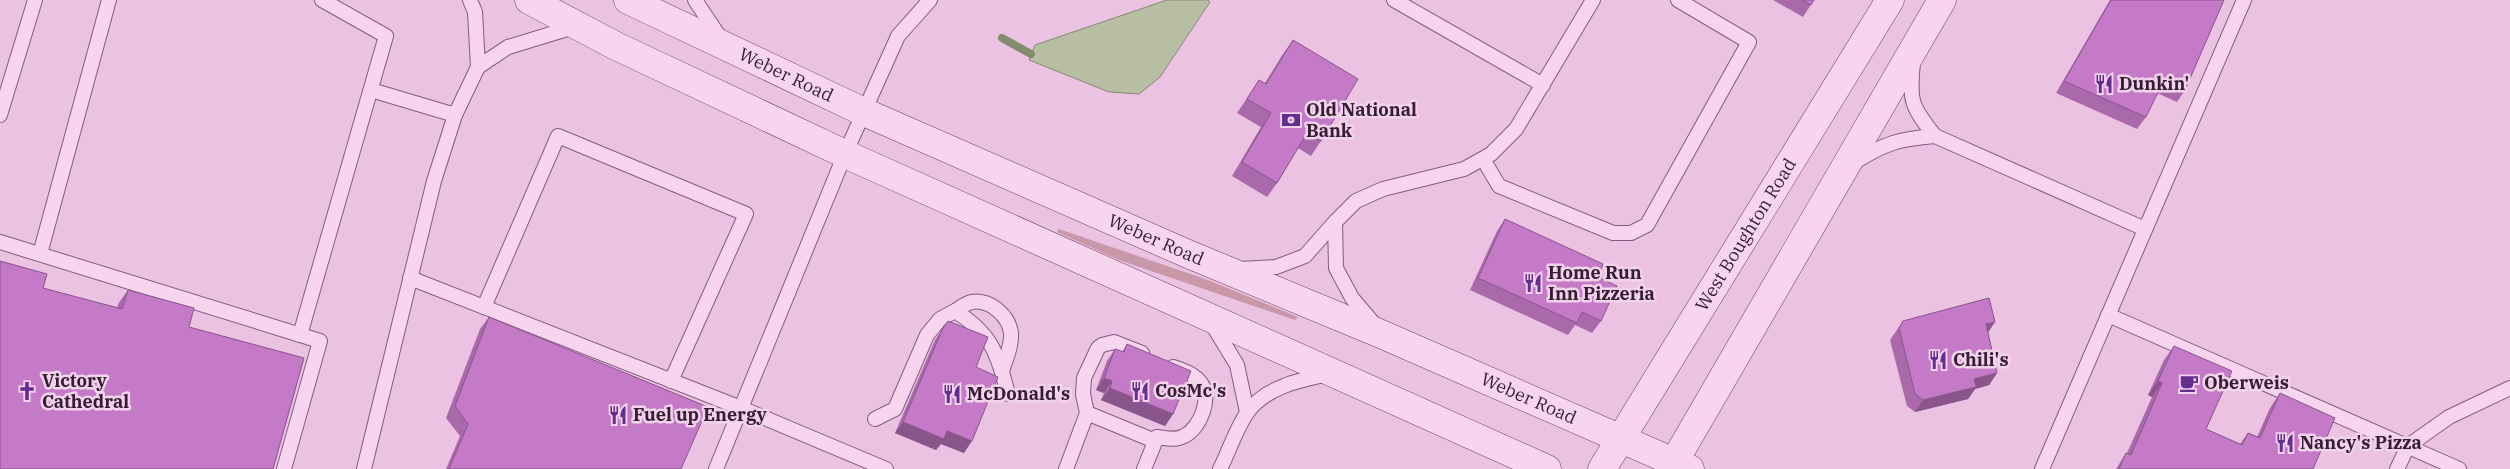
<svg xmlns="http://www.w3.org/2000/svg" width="2510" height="469" font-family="'IBM Plex Serif',serif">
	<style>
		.green { fill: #c897a8 }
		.water { fill: #b8bea4; stroke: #828b6c }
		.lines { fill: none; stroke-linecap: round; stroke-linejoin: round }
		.stream { stroke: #828b6c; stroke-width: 8 }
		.service-casing { stroke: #845b81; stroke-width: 16 }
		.secondary-casing { stroke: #663e64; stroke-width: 29 }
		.service { stroke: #f7d5ee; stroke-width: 14 }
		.secondary { stroke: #f7d5ee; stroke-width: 28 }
		.wall { fill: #a969ab }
		.shaded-wall { fill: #89558b }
		.building { fill: #c47ac7; stroke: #89558b }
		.labels { text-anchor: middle; stroke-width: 5; stroke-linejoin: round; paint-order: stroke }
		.street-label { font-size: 18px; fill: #351e34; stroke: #f3d2eb }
		.poi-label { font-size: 18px; font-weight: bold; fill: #351e34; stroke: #f3d2eb; text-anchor: start }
	</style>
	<rect width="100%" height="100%" fill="#ebc2e1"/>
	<polygon class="green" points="1059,229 1208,280 1298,317 1295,320 1119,260 1057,232"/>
	<polygon class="water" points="1167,0 1208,0 1210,2 1160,77 1139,94 1109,92 1029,60 1035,45"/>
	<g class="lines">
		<polyline class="stream" points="1002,38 1031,54"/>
		<g class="service-casing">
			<g id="service">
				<polyline points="470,0 475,12 478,67 508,47 577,26"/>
				<polyline points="695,0 721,39"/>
				<polyline points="1394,0 1543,85"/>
				<polyline points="371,90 455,115"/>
				<polyline points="0,115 35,0"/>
				<polyline points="1935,136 2145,229"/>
				<polyline points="1483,159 1499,186 1613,233 1631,233 1647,225 1749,42 1678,0"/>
				<path d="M1855,162C1885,143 1899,139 1935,136C1911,106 1909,101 1913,63"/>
				<polyline points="1335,222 1356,201 1383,189 1464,169 1491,154 1516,129 1593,0"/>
				<polyline points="0,242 320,341 284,469"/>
				<polyline points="40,254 109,0"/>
				<polyline points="1240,269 1276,267 1305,256 1335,222 1336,268 1352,298 1375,325"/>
				<polyline points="410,278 741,408 886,469"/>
				<polyline points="484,307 558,136 746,214 671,381"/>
				<path d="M955,311C960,308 966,303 972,302C990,299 1009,316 1011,333C1012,345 1006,359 1002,371"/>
				<polyline points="2108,315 2459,469"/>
				<polyline points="1212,324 1237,365 1247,412"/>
				<polyline points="300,335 386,36 322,0"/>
				<polyline points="1087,413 1155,441"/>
				<path d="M875,419L895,409L927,335L940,319L955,311C991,333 998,354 1008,394"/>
				<polyline points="364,469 434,181 455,115 478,67"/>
				<polyline points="716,469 845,154 898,36 930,0"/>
				<polyline points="1066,469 1087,413 1083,394 1084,378 1098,348 1102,345 1114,342 1142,353"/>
				<path d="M1144,469L1157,437C1166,438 1175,441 1184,436C1200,429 1213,397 1200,382C1194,374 1183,370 1173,367"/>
				<path d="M1220,469C1229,451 1236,429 1247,413C1265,387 1300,380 1329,374"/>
				<polyline points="2042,469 2244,0"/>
				<polyline points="2397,469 2408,446 2449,417 2510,388"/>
			</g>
		</g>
		<g class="secondary-casing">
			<g id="secondary">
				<polyline points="529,0 616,46 845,154 1547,469"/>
				<path id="s1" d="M628,0L864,112L1188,254L1381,334L1690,469"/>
				<path id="s2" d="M1602,469L1890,0"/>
				<polyline points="1670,469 1942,0"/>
			</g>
		</g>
		<use href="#service" class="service"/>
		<use href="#secondary" class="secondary"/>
	</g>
	<g class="wall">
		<polygon points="1773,0 1814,0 1803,17"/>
		<polygon points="2110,0 2224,0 2185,90 2177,102 2157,93 2146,117 2137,129 2056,93"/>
		<polygon points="1293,40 1321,141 1311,156 1298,148 1277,183 1267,197 1232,176 1261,127 1237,113 1259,80 1265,83 1283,54"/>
		<polygon points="1505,219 1598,277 1601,321 1592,333 1575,325 1568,335 1470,290 1497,231"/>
		<polygon points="0,261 47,274 43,288 117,308 118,304 128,290 194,308 189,327 304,358 273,469 0,469"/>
		<polygon points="489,317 681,469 446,469 460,436 446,418 480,329"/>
		<polygon points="1903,321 1988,333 1997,373 1989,385 1975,389 1968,399 1915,412 1907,406 1890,340"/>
		<polygon points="943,328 976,367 964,453 941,444 936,450 895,433 935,340"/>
		<polygon points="1127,344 1173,414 1165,426 1101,400 1104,393 1096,390 1107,361 1115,349 1122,352"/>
		<polygon points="2174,346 2206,429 2240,444 2248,433 2257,437 2270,408 2280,393 2313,469 2116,469 2126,453 2127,453 2152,397 2148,395 2164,360"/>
	</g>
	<g class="shaded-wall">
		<polygon points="1995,322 1987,334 1986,324"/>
		<polygon points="1997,373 1989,385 1975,389 1968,399 1915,412 1923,400 1974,379"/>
		<polygon points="1104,378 1112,381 1104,393 1096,390"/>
		<polygon points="2158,381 2162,383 2152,397 2148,395"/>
		<polygon points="1110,388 1173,414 1165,426 1101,400"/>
		<polygon points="903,422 947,431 972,441 964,453 941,444 936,450 895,433"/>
	</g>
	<g class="building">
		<polygon points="1802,0 1814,0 1811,5"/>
		<polygon points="2111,0 2224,0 2185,90 2164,80 2146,117 2064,81"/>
		<polygon points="1293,40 1358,79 1321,141 1307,133 1277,183 1242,162 1271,113 1247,99 1259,80 1266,84"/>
		<polygon points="1505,219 1603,264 1598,277 1617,286 1601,321 1582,312 1577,323 1478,278"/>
		<polygon points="0,261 47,274 43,288 122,309 128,290 194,308 189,327 304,358 273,469 0,469"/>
		<polygon points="1989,298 1995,322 1986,324 1997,373 1974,379 1976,387 1923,400 1915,394 1899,328 1903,321"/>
		<polygon points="489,317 708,407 681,469 449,469 468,424 455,406"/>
		<polygon points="948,321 988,337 976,367 998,377 972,441 947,431 944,439 903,422 943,328"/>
		<polygon points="1127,344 1191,371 1173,414 1110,388 1112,381 1104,378 1115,349 1124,352"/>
		<polygon points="2174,346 2232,371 2206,429 2242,445 2248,433 2260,438 2280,393 2335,418 2313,469 2119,469 2126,453 2131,455 2162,383 2158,381"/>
	</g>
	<defs>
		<g id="restaurant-bare" transform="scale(1.5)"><path d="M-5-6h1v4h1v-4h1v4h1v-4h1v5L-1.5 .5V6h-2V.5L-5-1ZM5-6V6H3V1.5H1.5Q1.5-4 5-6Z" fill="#622e90" stroke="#f3d2eb" stroke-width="2.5" paint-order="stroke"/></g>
		<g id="bank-bare" transform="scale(1.5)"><path d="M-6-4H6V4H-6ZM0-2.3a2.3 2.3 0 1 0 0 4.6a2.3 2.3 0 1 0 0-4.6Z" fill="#622e90" stroke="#f3d2eb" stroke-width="2.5" paint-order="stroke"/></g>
		<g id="cafe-bare" transform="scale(1.5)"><path d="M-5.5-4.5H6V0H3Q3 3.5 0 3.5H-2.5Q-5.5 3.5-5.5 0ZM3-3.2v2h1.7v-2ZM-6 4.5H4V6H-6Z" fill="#622e90" stroke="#f3d2eb" stroke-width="2.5" paint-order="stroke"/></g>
		<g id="church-bare" transform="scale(1.5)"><path d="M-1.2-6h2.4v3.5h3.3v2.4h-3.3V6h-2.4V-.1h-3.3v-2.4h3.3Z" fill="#622e90" stroke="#f3d2eb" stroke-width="2.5" paint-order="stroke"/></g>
	</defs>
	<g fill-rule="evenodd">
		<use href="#restaurant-bare" x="2104" y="84"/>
		<use href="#bank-bare" x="1291" y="120"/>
		<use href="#restaurant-bare" x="1533" y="283"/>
		<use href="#restaurant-bare" x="1938" y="360"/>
		<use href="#cafe-bare" x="2189" y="383"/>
		<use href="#church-bare" x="27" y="391"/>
		<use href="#restaurant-bare" x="1140" y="391"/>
		<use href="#restaurant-bare" x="952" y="394"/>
		<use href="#restaurant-bare" x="618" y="415"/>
		<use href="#restaurant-bare" x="2285" y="443"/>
	</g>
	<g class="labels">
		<g class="street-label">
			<text dy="6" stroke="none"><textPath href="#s1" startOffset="175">Weber Road</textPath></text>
			<text dy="6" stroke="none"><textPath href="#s2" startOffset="275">West Boughton Road</textPath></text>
			<text dy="6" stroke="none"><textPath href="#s1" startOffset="580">Weber Road</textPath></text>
			<text dy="6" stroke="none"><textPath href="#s1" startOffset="985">Weber Road</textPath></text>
		</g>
		<g class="poi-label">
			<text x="2119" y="90">Dunkin'</text>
			<text x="1306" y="116">Old National<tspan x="1306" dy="21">Bank</tspan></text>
			<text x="1548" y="279">Home Run<tspan x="1548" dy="21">Inn Pizzeria</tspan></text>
			<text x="1953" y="366">Chili's</text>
			<text x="42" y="387">Victory<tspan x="42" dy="21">Cathedral</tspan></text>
			<text x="2204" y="389">Oberweis</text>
			<text x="1155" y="397">CosMc's</text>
			<text x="967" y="400">McDonald's</text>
			<text x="633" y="421">Fuel up Energy</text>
			<text x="2300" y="449">Nancy's Pizza</text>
		</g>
	</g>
</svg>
